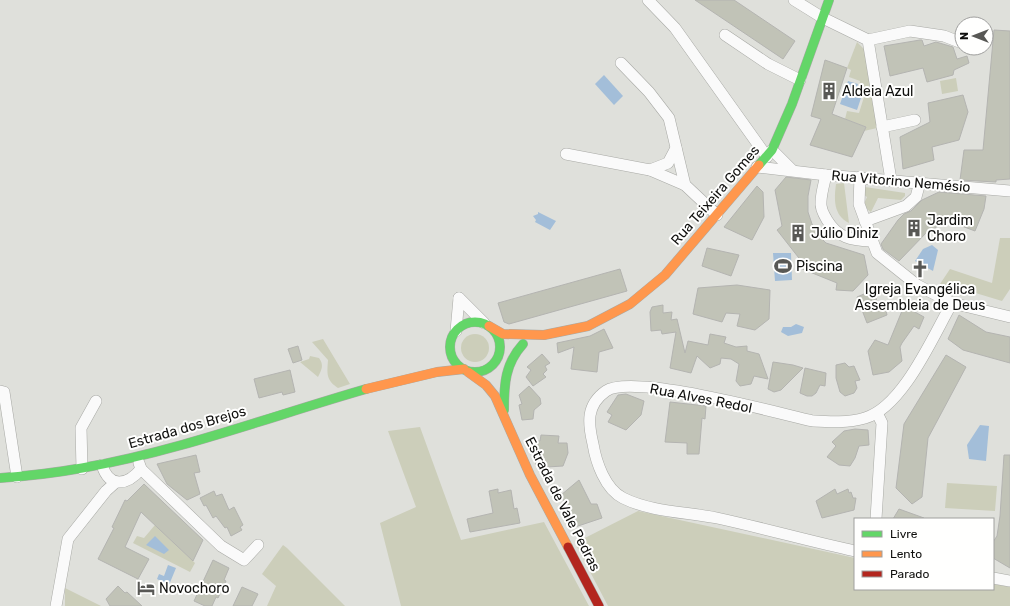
<svg xmlns="http://www.w3.org/2000/svg" width="1010" height="606" font-family="Rubik,sans-serif">
	<style>
		.green { fill: #ccceba }
		.water { fill: #a3bed9 }
		.building { fill: #c1c3b7; stroke: #b4b4b1 }
		.lines { fill: none; stroke-linecap: round; stroke-linejoin: round }
		.street-casing { stroke: #a8a9a5; stroke-width: 12 }
		.fast-casing { stroke: #a8a9a5; stroke-width: 10 }
		.slow-casing { stroke: #a8a9a5; stroke-width: 10 }
		.jam-casing { stroke: #a8a9a5; stroke-width: 10 }
		.street { stroke: #fafafa; stroke-width: 11 }
		.fast { stroke: #63d668; stroke-width: 9 }
		.slow { stroke: #ff974d; stroke-width: 9 }
		.jam { stroke: #b3261e; stroke-width: 9 }
		.labels { text-anchor: middle; stroke-width: 4; stroke-linejoin: round; paint-order: stroke }
		.poi-label { font-size: 14px; fill: #0f0f0d; stroke: #fffffe; text-anchor: start }
		.street-label { font-size: 14px; fill: #0f0f0d; stroke: #fffffe }
	</style>
	<rect width="100%" height="100%" fill="#dfe0db"/>
	<g class="green">
		<polygon points="857,42 864,49 877,128 864,131 866,127 845,119 847,111 859,113 864,97 858,94 860,81 849,77 851,70 847,68"/>
		<polygon points="956,78 958,91 942,94 940,81"/>
		<path d="M844,183L849,223C833,215 834,199 836,184Z"/>
		<polygon points="865,187 905,193 905,196 901,200 878,198 871,212 863,206 867,197 861,193"/>
		<polygon points="1000,238 1010,238 1010,289 1002,301 969,291 962,296 938,287 950,269 992,283"/>
		<circle cx="475" cy="348" r="14"/>
		<path d="M323,339L350,384L338,388C326,380 327,374 328,360L312,342Z"/>
		<path d="M310,356L319,358C324,365 322,369 318,377L300,362L309,359Z"/>
		<polygon points="420,427 461,540 544,522 589,606 401,606 380,523 416,507 388,431"/>
		<polygon points="947,483 997,486 995,511 945,508"/>
		<polygon points="638,511 855,558 855,589 993,589 993,584 1010,587 1010,606 608,606 575,543"/>
		<polygon points="155,525 195,563 190,572 133,543 137,536 144,538"/>
		<polygon points="283,545 287,548 345,606 267,606 276,586 262,574"/>
		<polygon points="65,588 101,606 65,606"/>
	</g>
	<g class="water">
		<polygon points="604,75 623,96 614,105 595,84"/>
		<polygon points="848,81 858,84 854,95 861,98 857,110 840,104"/>
		<polygon points="538,212 556,221 550,230 535,222 536,220 533,216 538,214"/>
		<polygon points="932,245 938,250 933,271 915,261 923,249"/>
		<polygon points="773,253 791,253 792,280 775,281"/>
		<polygon points="796,324 804,327 802,333 788,336 781,332 783,327 791,327"/>
		<polygon points="980,425 989,426 986,461 969,459 967,445"/>
		<polygon points="155,536 169,550 164,554 146,545"/>
		<polygon points="168,565 176,568 169,585 157,579 159,574 164,576"/>
	</g>
	<g class="building">
		<polygon points="695,0 734,0 795,41 783,59"/>
		<polygon points="994,30 1010,31 1010,179 996,180 996,182 960,180 964,150 983,150"/>
		<polygon points="920,40 922,40 924,46 936,42 953,47 957,59 967,56 969,63 954,70 953,75 927,82 923,68 890,76 884,46"/>
		<polygon points="825,60 847,68 832,114 866,127 852,157 810,145 821,119 811,116"/>
		<polygon points="963,95 968,112 959,140 932,147 934,160 903,169 900,137 930,122 928,103"/>
		<polygon points="786,177 811,180 808,196 808,212 812,224 819,236 826,243 864,255 868,275 853,291 836,290 837,283 800,268 802,262 777,230 782,226 775,190"/>
		<polygon points="757,186 763,192 764,217 752,240 724,227"/>
		<polygon points="939,192 986,196 984,209 975,231 951,222 942,224 927,232 899,261 883,249 881,244 898,220 904,214 911,211 922,200"/>
		<polygon points="707,248 739,255 731,276 702,266"/>
		<polygon points="620,269 627,291 509,324 504,322 498,303"/>
		<polygon points="737,285 770,290 769,319 755,330 737,326 740,314 726,313 722,322 693,314 698,288"/>
		<polygon points="873,290 878,304 884,302 887,315 867,323 857,297"/>
		<polygon points="663,305 663,313 672,312 671,320 677,319 685,353 688,341 708,345 710,334 726,337 724,343 736,347 747,346 747,351 759,354 768,379 754,376 751,384 740,386 736,381 739,364 731,359 721,358 720,364 710,368 697,356 691,373 670,368 676,332 662,334 661,330 651,331 650,312 652,307"/>
		<polygon points="904,306 924,317 919,329 914,326 902,343 900,347 902,361 889,372 873,375 868,351 875,340 888,345"/>
		<polygon points="959,315 986,332 1010,337 1010,363 963,350 948,339"/>
		<polygon points="604,329 613,348 599,352 597,372 571,369 574,347 558,353 557,343 590,336"/>
		<polygon points="298,346 302,360 293,363 288,349"/>
		<polygon points="542,354 550,363 545,366 547,370 543,374 546,377 533,386 526,377 531,370 527,367"/>
		<polygon points="946,355 966,367 928,438 922,497 912,504 896,488 904,424"/>
		<polygon points="773,362 793,365 803,368 781,390 774,392 768,389"/>
		<polygon points="845,363 849,367 854,366 860,380 855,381 857,388 854,393 845,396 840,392 836,378 836,365"/>
		<polygon points="805,368 826,373 825,386 820,385 816,393 812,396 807,396 800,393"/>
		<polygon points="290,370 295,392 283,395 282,392 259,398 254,379"/>
		<polygon points="529,386 540,398 541,404 534,410 533,419 522,420 519,405 522,404 519,395"/>
		<polygon points="626,394 644,401 641,415 626,430 608,422 612,415 607,412 618,395"/>
		<polygon points="670,402 706,406 705,419 702,418 699,454 687,454 687,443 665,442"/>
		<polygon points="855,429 868,430 869,445 859,446 855,458 850,466 839,465 827,457 836,446 832,442 844,431"/>
		<polygon points="541,435 559,436 558,443 567,443 568,453 563,466 547,467 547,464 536,465 532,441 540,441"/>
		<polygon points="196,455 200,472 194,473 200,494 187,500 167,484 157,464"/>
		<polygon points="1004,455 1010,455 1010,568 993,558 993,542 997,536 1000,516"/>
		<polygon points="579,480 591,504 597,504 602,518 575,527 561,495"/>
		<polygon points="144,484 203,540 193,561 141,512 125,547 149,559 138,579 98,559 114,528 112,527 125,500 127,501"/>
		<polygon points="498,489 498,493 511,490 514,509 517,508 520,523 470,532 467,519 493,513 489,491"/>
		<polygon points="835,489 837,494 848,489 849,493 851,492 853,498 856,498 854,510 822,518 816,501"/>
		<polygon points="214,491 216,496 222,494 229,510 234,507 243,525 240,527 242,530 231,536 227,527 225,528 216,516 213,518 206,505 204,506 200,498"/>
		<polygon points="899,509 924,518 924,519 893,519"/>
		<polygon points="213,560 229,568 224,580 226,581 218,598 216,597 212,606 205,606 194,601"/>
		<polygon points="118,586 125,593 127,592 142,606 110,606 106,599"/>
		<polygon points="242,587 258,594 252,606 233,606"/>
	</g>
	<g class="lines">
		<g class="street-casing">
			<g id="street">
				<polyline points="648,0 675,28 767,157"/>
				<polyline points="794,0 823,18 868,40 891,180"/>
				<polyline points="725,35 768,64 800,80"/>
				<polyline points="868,40 910,31 944,36 962,43"/>
				<polyline points="621,63 649,92 669,118 685,185 717,215"/>
				<polyline points="882,127 915,120"/>
				<polyline points="772,150 792,170"/>
				<polyline points="566,154 650,170 685,185"/>
				<polyline points="757,167 826,175 1010,191"/>
				<polyline points="650,170 668,163 676,148"/>
				<path d="M826,175C824,184 821,194 821,202C820,208 824,215 827,220C838,238 851,240 871,241"/>
				<polyline points="860,177 859,204 877,253 917,285 952,303 1010,317"/>
				<polyline points="865,221 906,206 916,197 920,182"/>
				<polyline points="459,298 484,323"/>
				<polyline points="456,331 459,298"/>
				<polyline points="0,391 4,392 17,477"/>
				<path d="M102,465C109,488 127,486 141,469L139,463"/>
				<polyline points="82,469 81,428 96,401"/>
				<polyline points="141,469 221,546 244,560 258,545"/>
				<polyline points="876,519 882,423 877,413"/>
				<path d="M855,551C809,541 763,528 717,518C687,512 651,512 623,498C605,489 596,462 593,444C588,423 586,405 606,391C632,373 777,413 813,421C830,422 848,423 865,418C903,407 933,336 952,303"/>
				<polyline points="993,578 1010,581"/>
				<polyline points="56,606 68,539 106,491 116,482"/>
			</g>
		</g>
		<g class="fast-casing">
			<g id="fast">
				<polyline points="759,165 772,150 792,104 829,0"/>
				<circle cx="475" cy="347" r="25"/>
				<path d="M504,410C504,384 505,364 523,344"/>
				<path d="M0,478C27,476 55,473 82,468C179,451 272,416 366,389"/>
			</g>
		</g>
		<g class="slow-casing">
			<g id="slow">
				<polyline points="489,326 503,334 544,335 588,326 630,304 665,275 759,165"/>
				<polyline points="468,372 486,385 495,396 530,475 568,547"/>
				<polyline points="366,389 437,372 464,369"/>
			</g>
		</g>
		<g class="jam-casing">
			<polyline id="jam" points="568,547 599,606"/>
		</g>
		<use href="#street" class="street"/>
		<use href="#fast" class="fast"/>
		<use href="#slow" class="slow"/>
		<use href="#jam" class="jam"/>
	</g>
	<defs>
		<g id="building-bare" transform="scale(1.38)"><path d="M-4-6H4V6H1V3H-1V6H-4ZM-2.5-4.3h1.7v1.8h-1.7ZM.8-4.3h1.7v1.8H.8ZM-2.5-1h1.7V.8h-1.7ZM.8-1h1.7V.8H.8Z" fill="#585855" stroke="#fffffe" stroke-width="2.5" paint-order="stroke"/></g>
		<g id="stadium-bare" transform="scale(1.38)"><path d="M0-5a6.5 5 0 1 0 0 10a6.5 5 0 1 0 0-10ZM-3.5-1.8h7v3.6h-7Z" fill="#585855" stroke="#fffffe" stroke-width="2.5" paint-order="stroke"/></g>
		<g id="church-bare" transform="scale(1.38)"><path d="M-1.2-6h2.4v3.5h3.3v2.4h-3.3V6h-2.4V-.1h-3.3v-2.4h3.3Z" fill="#585855" stroke="#fffffe" stroke-width="2.5" paint-order="stroke"/></g>
		<g id="hotel-bare" transform="scale(1.38)"><path d="M-6-4.5h1.5V1H6V5H4.5V3h-9V5H-6ZM-4 0a1.8 1.8 0 1 1 3.6 0ZM.5 0V-2.5h3Q6-2.5 6 0Z" fill="#585855" stroke="#fffffe" stroke-width="2.5" paint-order="stroke"/></g>
	</defs>
	<g fill-rule="evenodd">
		<use href="#building-bare" x="829" y="91"/>
		<use href="#building-bare" x="914" y="228"/>
		<use href="#building-bare" x="798" y="233"/>
		<use href="#stadium-bare" x="783" y="266"/>
		<use href="#church-bare" x="920" y="269"/>
		<use href="#hotel-bare" x="146" y="588"/>
	</g>
	<g class="labels">
		<g class="poi-label">
			<text x="842" y="96">Aldeia Azul</text>
			<text x="927" y="225">Jardim<tspan x="927" dy="16">Choro</tspan></text>
			<text x="811" y="238">Júlio Diniz</text>
			<text x="796" y="271">Piscina</text>
			<text x="920" y="294" text-anchor="middle">Igreja Evangélica<tspan x="920" dy="16">Assembleia de Deus</tspan></text>
			<text x="159" y="593">Novochoro</text>
		</g>
		<g class="street-label">
			<text transform="translate(901 181) rotate(5)" y="5">Rua Vitorino Nemésio</text>
			<text transform="translate(715 195) rotate(-49)" y="5">Rua Teixeira Gomes</text>
			<text transform="translate(701 398) rotate(11)" y="5">Rua Alves Redol</text>
			<text transform="translate(187 427) rotate(-16)" y="5">Estrada dos Brejos</text>
			<text transform="translate(563 504) rotate(63)" y="5">Estrada de Vale Pedras</text>
		</g>
	</g>
	<rect x="854" y="518" width="140" height="72" fill="#fffffe" stroke="#9f9f9e"/>
	<rect x="862" y="531" width="20" height="6" fill="#63d668" stroke="#9f9f9e"/>
	<text x="890" y="538" font-size="12" fill="#0f0f0d">Livre</text>
	<rect x="862" y="551" width="20" height="6" fill="#ff974d" stroke="#9f9f9e"/>
	<text x="890" y="558" font-size="12" fill="#0f0f0d">Lento</text>
	<rect x="862" y="571" width="20" height="6" fill="#b3261e" stroke="#9f9f9e"/>
	<text x="890" y="578" font-size="12" fill="#0f0f0d">Parado</text>
	<g transform="translate(974 36) rotate(270)"><circle r="19" fill="#fffffe" stroke="#9f9f9e"/>
	<path d="M0-3L7 15L0 10L-7 15Z" fill="#585855"/>
	<text y="-6" font-size="11" font-weight="bold" text-anchor="middle" fill="#0f0f0d">N</text>
	</g>
</svg>
